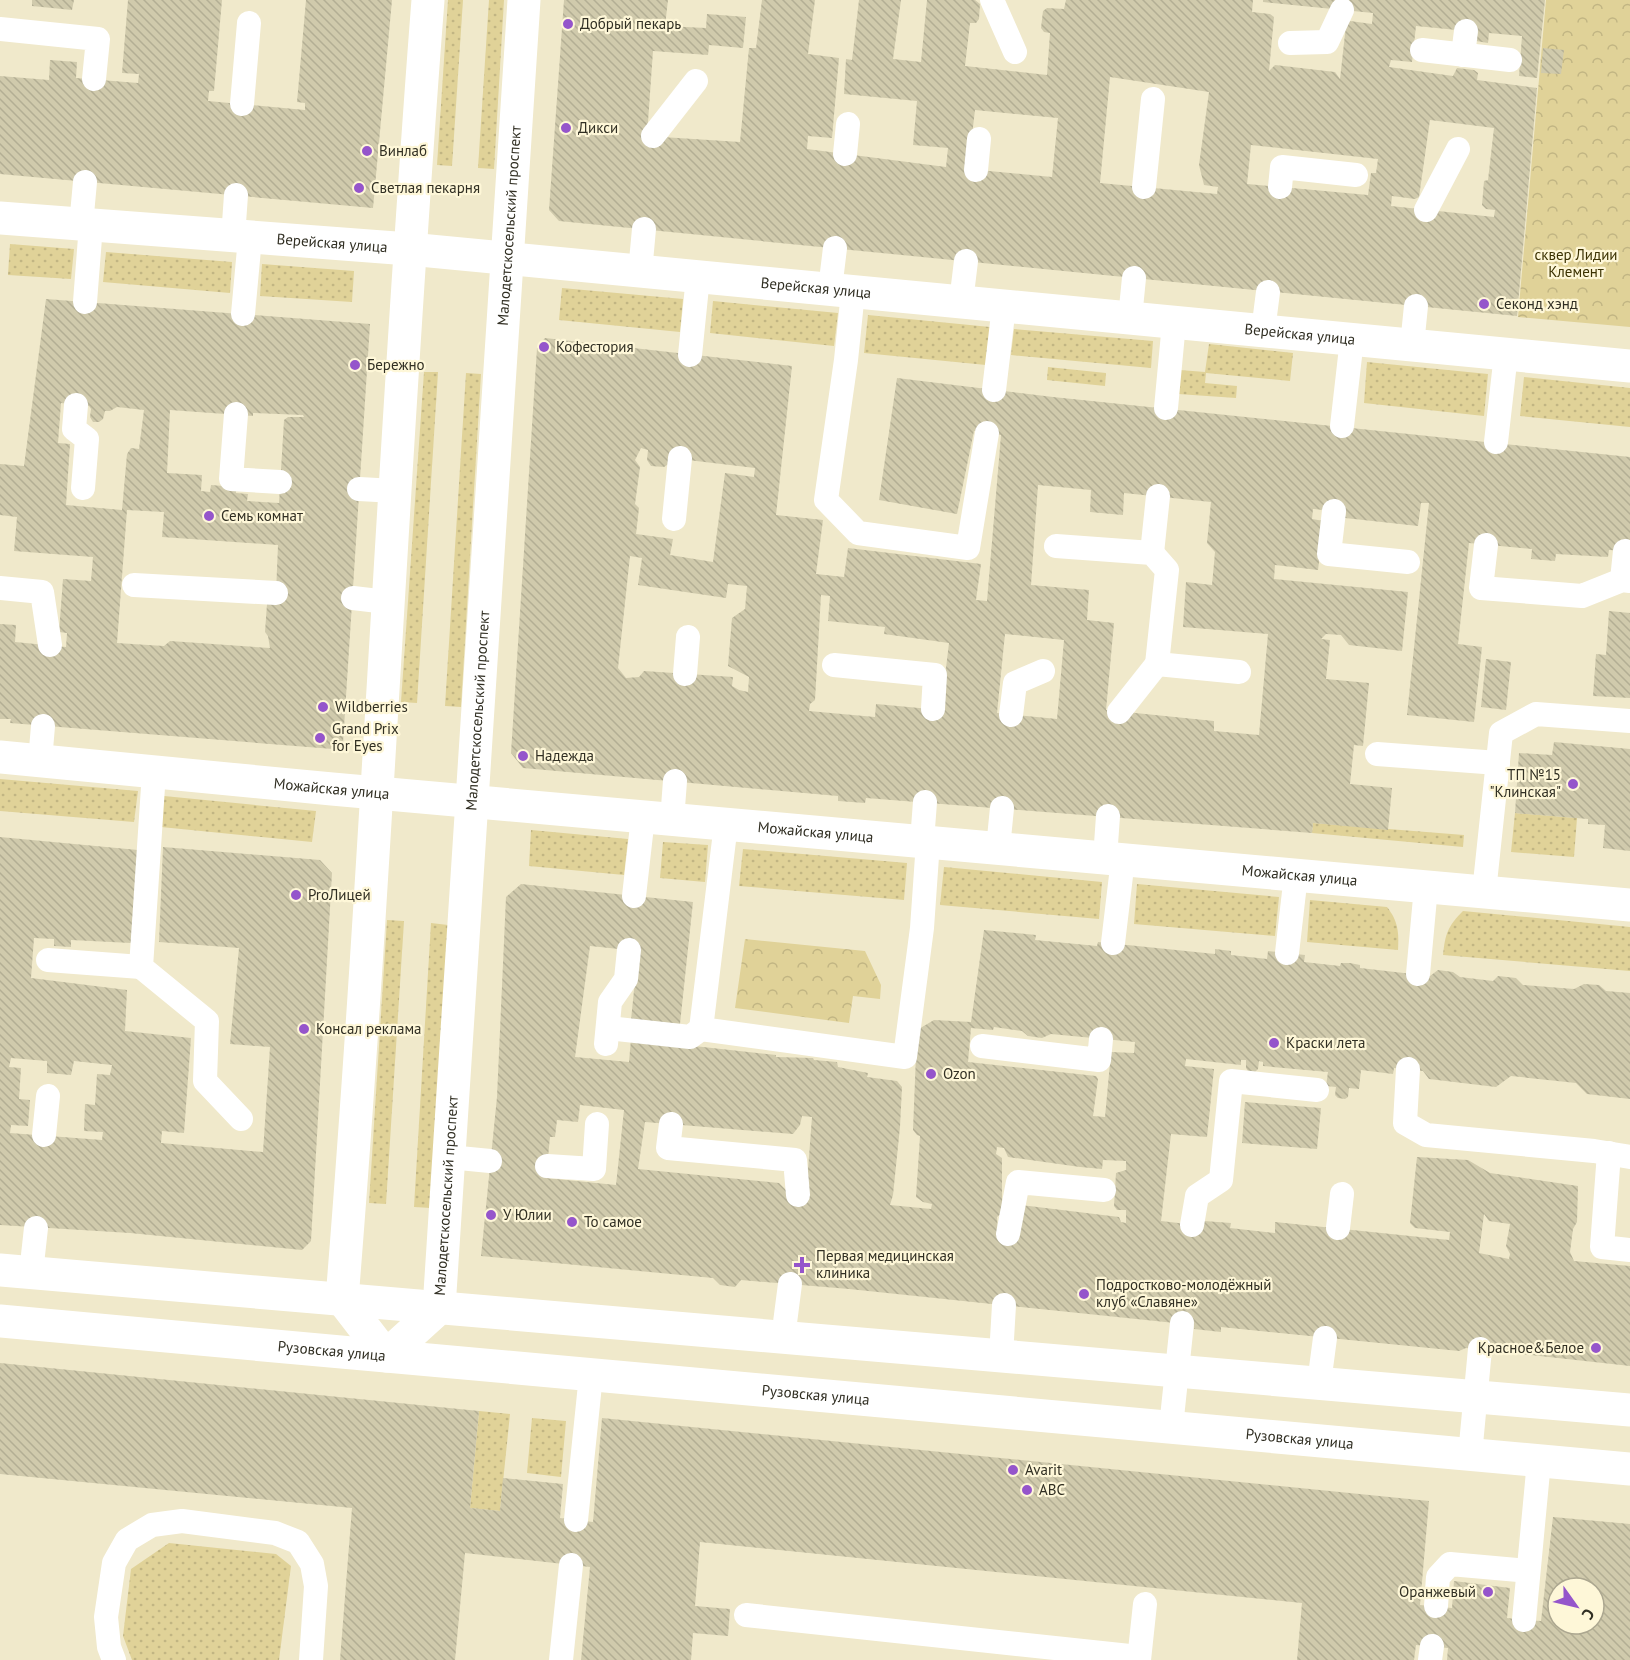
<svg xmlns="http://www.w3.org/2000/svg" width="1630" height="1660" font-family="'PT Sans',sans-serif">
	<style>
		.grass { fill: url(#grass-dots) }
		.park { fill: url(#park-crowns) }
		.building { fill: url(#building-back-hatch); fill-rule: evenodd }
		.lines { fill: none; stroke-linecap: round; stroke-linejoin: round }
		.service { stroke: #fff; stroke-width: 24 }
		.minor { stroke: #fff; stroke-width: 33 }
		.tertiary { stroke: #fff; stroke-width: 33 }
		.poi-dot { fill: #9555cb; stroke: #fef7d8; stroke-width: 2 }
		.labels { text-anchor: middle; stroke-width: 4.5; stroke-linejoin: round; paint-order: stroke }
		.poi-label { font-size: 15px; fill: #312f23; stroke: #fef7d8; text-anchor: start }
		.street-label { font-size: 15px; fill: #312f23; stroke: #fef7d8 }
		.park-label { font-size: 15px; fill: #3c3202; stroke: #fef7d8 }
	</style>
	<defs>
		<pattern id="grass-dots" width="8" height="8" patternUnits="userSpaceOnUse" patternTransform="scale(1.5)"><rect width="8" height="8" fill="#e0d298"/><path d="M2 2h.1M6 6h.1" fill="none" stroke="#c1b583" stroke-width="1.8" stroke-linecap="round"/></pattern>
		<pattern id="park-crowns" width="20" height="18" patternUnits="userSpaceOnUse" patternTransform="scale(1.5)"><rect width="20" height="18" fill="#e0d298"/><path d="M2 6a3 3 0 1 1 6 0M12 15a3 3 0 1 1 6 0" fill="none" stroke="#c1b583"/></pattern>
		<pattern id="building-back-hatch" width="6" height="6" patternUnits="userSpaceOnUse" patternTransform="scale(1.5)"><rect width="6" height="6" fill="#d0caac"/><path d="M-1 5l2 2M0 0l6 6M5-1l2 2" fill="none" stroke="#b3ae94"/></pattern>
	</defs>
	<rect width="100%" height="100%" fill="#f0e9cb"/>
	<g class="grass">
		<polygon points="448,0 463,0 452,166 437,165"/>
		<polygon points="489,0 504,0 494,169 478,168"/>
		<polygon points="10,244 74,249 71,279 8,275"/>
		<polygon points="106,252 232,262 230,293 103,282"/>
		<polygon points="262,264 354,271 352,302 260,296"/>
		<polygon points="562,288 683,299 680,332 559,320"/>
		<polygon points="713,301 838,313 834,346 710,333"/>
		<polygon points="868,315 990,327 986,365 864,353"/>
		<polygon points="1014,329 1153,341 1151,368 1011,355"/>
		<polygon points="1209,344 1293,353 1290,381 1206,373 1205,383 1237,386 1236,398 1178,394 1180,370 1205,372"/>
		<polygon points="1367,362 1488,374 1484,416 1364,403"/>
		<polygon points="1048,367 1106,373 1105,386 1047,380"/>
		<polygon points="424,372 438,372 417,703 401,702"/>
		<polygon points="466,373 481,374 461,707 445,706"/>
		<polygon points="1524,377 1630,388 1630,427 1520,416"/>
		<polygon points="0,779 138,791 134,822 0,811"/>
		<polygon points="164,796 316,811 312,842 161,827"/>
		<polygon points="1515,813 1577,818 1574,857 1511,852"/>
		<polygon points="1313,823 1464,835 1463,847 1312,833"/>
		<polygon points="531,830 628,839 624,875 529,866"/>
		<polygon points="663,842 708,845 705,882 660,878"/>
		<polygon points="743,849 907,863 904,900 739,886"/>
		<polygon points="944,867 1102,882 1099,919 940,905"/>
		<polygon points="1137,884 1279,897 1275,936 1134,924"/>
		<path d="M1310,900L1387,907C1398,921 1399,932 1398,950L1307,942Z"/>
		<path d="M1463,911L1630,927V971L1443,955C1445,934 1448,926 1463,911Z"/>
		<polygon points="387,920 404,921 386,1204 369,1203"/>
		<polygon points="431,923 448,925 431,1208 414,1207"/>
		<polygon points="479,1411 510,1414 500,1511 470,1508"/>
		<polygon points="532,1418 566,1421 561,1477 527,1473"/>
		<polygon points="169,1543 276,1554 291,1566 279,1660 132,1660 123,1636 131,1569"/>
	</g>
	<g class="park">
		<polygon points="1546,0 1630,0 1630,327 1518,317"/>
		<polygon points="745,939 865,951 881,985 880,999 853,996 849,1023 735,1008"/>
	</g>
	<g class="building">
		<polygon points="32,0 74,0 72,10 32,6"/>
		<polygon points="128,0 222,0 214,91 209,91 208,101 305,110 305,103 297,102 306,0 392,0 373,208 0,174 0,76 49,80 50,60 77,62 76,78 138,83 139,74 122,73"/>
		<path d="M564,0H668L665,26L706,28L707,14L746,17L743,48L709,45L708,55L653,51L647,136L740,142L749,48H756L762,0H815L808,54L839,58L832,138L808,136L807,149L946,167L948,148L913,145L917,101L844,94L846,59L852,60L859,0H901L893,59L921,62L927,0H975L980,4L979,19L976,23H970L965,66L1047,75L1050,33L1044,32L1041,28L1043,11L1047,8L1064,9L1066,0H1253L1252,12L1270,14L1274,17L1269,71L1275,65L1335,72L1340,79L1346,25L1350,21L1372,24L1373,13L1263,2V0H1545L1537,78L1519,76L1522,36L1489,33L1488,43L1476,41L1477,32L1416,26L1412,62L1391,60L1389,67L1453,76L1457,68L1474,70L1478,73L1477,80L1537,88L1517,316L559,221L549,210ZM1110,77L1209,92L1199,165L1204,185L1218,187L1217,194L1100,183ZM975,110L1058,118L1052,177L968,169ZM1430,120L1494,128L1488,180L1484,181L1482,205L1486,209L1495,210L1494,217L1391,206L1392,196L1415,199L1419,197ZM1251,145L1378,159L1376,173H1371L1368,195L1247,184Z"/>
		<polygon points="1543,48 1564,50 1561,74 1541,73"/>
		<path d="M46,299L370,324L343,743L333,749L10,723L11,719H0V624L16,625L15,642L66,647L67,633L59,632L63,579L91,581L93,557L14,551L17,517L0,515V464L24,466ZM61,403L89,406L91,409L90,417L93,422H99L103,419L105,411H110L117,407L144,410L139,449L131,448L127,454L122,510L66,505L70,444L58,443ZM170,410L253,416V413L303,415L304,417H288L284,420L279,503L247,501L248,494L236,493V487L211,485L210,492L201,491L202,475L167,473ZM127,510L164,512L162,537L278,545L276,593L267,604L265,632L268,636L270,648L170,641L164,646L117,643Z"/>
		<path d="M545,338L792,366L776,515L823,520L816,574L844,577L848,548L981,564L976,600L987,601L1001,435L974,431L957,514L879,500L897,378L1053,397L1630,457V551L1609,550L1608,557L1556,554L1555,561L1531,559L1532,549L1469,543L1458,644L1482,647L1474,722L1407,715L1429,503H1421L1418,526L1345,518L1346,512L1313,509L1312,519L1324,521L1318,570L1275,565L1274,579L1408,592L1402,651L1349,645L1341,635L1326,634L1321,639L1330,640L1326,679L1369,683L1363,746L1354,745L1350,784L1392,788L1388,830L1313,823L1312,833L866,798L865,803L838,801V796L523,768L511,753L537,348ZM641,448L648,450L647,460L651,466L664,467L670,463L671,458L755,468L754,477L725,473L713,562L670,555L673,539L636,534L639,508L635,504L640,467L635,460ZM1038,485L1091,490L1090,512L1123,515L1124,493L1211,502L1207,543L1215,552L1212,585L1186,582L1183,627L1268,634L1259,735L1214,731V721L1106,710L1114,623L1087,620L1089,590L1031,585ZM630,556L642,558L638,585L726,598L728,584L747,586L745,609L732,618L728,666L749,677L748,692L739,690L732,686L733,677L644,671L639,677L626,678L618,668ZM821,595L830,596L828,621L885,627L884,634L949,643L941,710L876,704L875,717L809,711L810,704L815,700ZM1005,634L1064,640L1057,719L997,713Z"/>
		<polygon points="1609,611 1630,613 1630,698 1593,696 1596,654 1606,655"/>
		<polygon points="1486,659 1511,662 1506,710 1481,707"/>
		<polygon points="1554,742 1630,749 1630,851 1603,848 1605,825 1588,824 1588,819 1515,813 1519,753 1552,755"/>
		<path d="M0,837L138,850L131,943L71,940V947L54,946V939L34,938L31,978L127,990L125,1031L191,1038L184,1133L162,1131L161,1143L263,1152L270,1047L230,1044L239,948L159,942L163,847L320,860L332,873L311,1241L302,1250L130,1233L0,1225ZM11,1058L47,1061V1073L71,1075L74,1061L112,1065L110,1075L97,1074L95,1105L85,1104L84,1131L103,1132L102,1140L10,1133L11,1125L28,1126L30,1100L19,1099L21,1068L9,1067Z"/>
		<path d="M521,884L693,902L680,1024L631,1020L638,951L590,946L575,1057L629,1062L631,1039L776,1055V1057L813,1058L814,1060L837,1062L838,1067L868,1073L867,1077L897,1081L902,1087L900,1127L893,1195L890,1205L931,1209L932,1204L923,1202L916,1197L920,1136L917,1135L913,1130L917,1030L934,1020L971,1022L984,930L1036,935L1035,940L1097,946L1098,942L1215,954V949L1231,951V955L1267,959L1268,951L1305,955L1304,962L1340,966L1341,963H1350L1360,965V968L1430,976L1438,970L1453,972L1460,977L1493,981L1498,976L1516,978L1523,985L1574,989L1584,984L1599,985L1606,991L1630,993V1099L1587,1094L1576,1083L1511,1076L1496,1087L1429,1079L1423,1071L1394,1068L1393,1074L1361,1070L1359,1089L1349,1088L1348,1097L1345,1099L1338,1098L1335,1095L1336,1087L1326,1086L1328,1072L1263,1066V1062L1259,1061L1258,1069L1255,1072L1248,1071L1246,1068V1060H1241V1065L1186,1059L1185,1066L1214,1069L1207,1137L1171,1134L1161,1221L1204,1226V1221L1231,1223L1230,1228L1275,1233V1222L1449,1240L1450,1232L1415,1228L1410,1223L1417,1157L1468,1160L1490,1173L1578,1186L1577,1222L1573,1229L1570,1252L1574,1261L1630,1266V1366L1466,1348L1459,1351L1221,1327V1332L1194,1329V1325L849,1289L741,1280L735,1287L720,1285L713,1278L481,1256L497,1097L506,897ZM994,1027L1022,1031L1028,1036L1042,1038L1051,1034L1135,1042L1134,1053L1111,1052L1105,1117L1093,1116L1098,1079L1096,1076L968,1062L971,1028L993,1030ZM580,1105L624,1110L616,1185L546,1178L550,1137H555L557,1120L578,1122ZM802,1116L812,1117L806,1196L790,1194L779,1183L638,1169L645,1122L793,1134L800,1125ZM997,1147L1004,1148L1008,1157L1080,1167L1102,1169L1103,1160L1126,1161V1170L1116,1173L1114,1206L1117,1210H1126V1223L1121,1222L1119,1217L1021,1205L998,1235L997,1217L1002,1213V1158L996,1154ZM1484,1214L1489,1221L1510,1224L1506,1246L1510,1254L1509,1259L1479,1253Z"/>
		<polygon points="1245,1102 1321,1108 1317,1149 1242,1143"/>
		<path d="M0,1363L479,1411L470,1508L500,1511L503,1478L563,1484L560,1518L576,1520L593,1522L602,1418L1429,1501L1420,1605L1452,1608L1454,1581L1510,1588L1507,1618L1524,1620L1541,1621L1553,1517L1630,1524V1660H1447L1448,1648L1416,1645L1414,1660H1297L1302,1603L700,1542L695,1606L730,1609L728,1636L693,1633L691,1660H581L590,1567L465,1553L455,1660H340L352,1508L0,1474ZM1558,1588H1594V1624H1558Z"/>
	</g>
	<g class="lines">
		<g class="service">
			<polyline points="992,0 1015,52"/>
			<polyline points="0,29 98,39 94,79"/>
			<polyline points="1290,43 1327,42 1342,10"/>
			<polyline points="1422,50 1510,60"/>
			<polyline points="1463,55 1466,31"/>
			<polyline points="242,104 249,23"/>
			<polyline points="653,136 696,81"/>
			<polyline points="845,154 848,124"/>
			<polyline points="976,170 979,139"/>
			<polyline points="1144,187 1153,99"/>
			<polyline points="1280,187 1282,167 1356,175"/>
			<polyline points="1426,210 1458,149"/>
			<polyline points="81,225 85,182"/>
			<polyline points="233,237 236,195"/>
			<polyline points="640,272 644,229"/>
			<polyline points="830,289 835,248"/>
			<polyline points="853,292 846,360 826,500 858,533 968,548 987,433"/>
			<polyline points="85,302 91,225"/>
			<polyline points="961,302 966,261"/>
			<polyline points="243,314 250,238"/>
			<polyline points="1130,318 1134,278"/>
			<polyline points="1263,331 1268,292"/>
			<polyline points="1412,345 1416,306"/>
			<polyline points="690,355 698,277"/>
			<polyline points="994,390 1004,306"/>
			<polyline points="76,405 74,429 87,439 83,488"/>
			<polyline points="1166,408 1174,323"/>
			<polyline points="236,414 231,479 280,482"/>
			<polyline points="1342,426 1352,339"/>
			<polyline points="1496,442 1506,354"/>
			<polyline points="359,489 395,491"/>
			<polyline points="1334,511 1329,554 1408,562"/>
			<polyline points="674,519 680,458"/>
			<polyline points="1486,545 1481,588 1582,596 1622,580 1630,581"/>
			<polyline points="1056,546 1152,553 1167,570 1157,664 1239,672"/>
			<polyline points="1152,553 1158,496"/>
			<polyline points="1622,580 1625,551"/>
			<polyline points="134,585 276,593"/>
			<polyline points="0,588 42,592 50,645"/>
			<polyline points="353,598 387,602"/>
			<polyline points="834,665 935,675 933,709"/>
			<polyline points="685,674 688,637"/>
			<polyline points="1119,712 1157,664"/>
			<polyline points="1011,715 1015,683 1043,671"/>
			<polyline points="1377,754 1498,763"/>
			<polyline points="40,761 43,726"/>
			<polyline points="154,772 141,967 207,1021 205,1081 241,1119"/>
			<polyline points="672,820 675,781"/>
			<polyline points="726,824 701,1029 905,1057 922,928 928,842"/>
			<polyline points="922,841 925,802"/>
			<polyline points="998,848 1002,808"/>
			<polyline points="1105,858 1108,816"/>
			<polyline points="1484,892 1501,733 1536,714 1630,721"/>
			<polyline points="634,896 643,817"/>
			<polyline points="1113,943 1123,859"/>
			<polyline points="1287,953 1296,875"/>
			<polyline points="48,960 141,967"/>
			<polyline points="1418,974 1426,887"/>
			<polyline points="608,1028 690,1037 701,1029"/>
			<polyline points="606,1044 610,1002 626,979 629,950"/>
			<polyline points="982,1046 1099,1060 1101,1039"/>
			<polyline points="1408,1069 1405,1123 1426,1135 1594,1151 1630,1157"/>
			<polyline points="671,1124 668,1148 795,1160 798,1195"/>
			<polyline points="44,1135 48,1096"/>
			<polyline points="1609,1153 1602,1247 1630,1250"/>
			<polyline points="449,1157 490,1161"/>
			<polyline points="547,1166 594,1169 597,1124"/>
			<polyline points="1192,1225 1197,1196 1221,1180 1231,1081 1317,1090"/>
			<polyline points="1338,1228 1342,1194"/>
			<polyline points="1008,1234 1018,1182 1104,1190"/>
			<polyline points="31,1273 36,1228"/>
			<polyline points="783,1338 790,1284"/>
			<polyline points="1001,1356 1004,1305"/>
			<polyline points="1319,1383 1325,1338"/>
			<polyline points="1171,1427 1182,1323"/>
			<polyline points="1470,1455 1480,1349"/>
			<polyline points="576,1520 591,1375"/>
			<polyline points="1436,1606 1438,1577 1450,1564 1528,1571"/>
			<polyline points="746,1615 1139,1657"/>
			<polyline points="1524,1620 1539,1461"/>
			<polyline points="114,1660 109,1647 106,1617 114,1563 127,1540 152,1525 182,1521 275,1533 298,1542 312,1564 316,1586 311,1660"/>
			<polyline points="561,1660 571,1565"/>
			<polyline points="1139,1660 1145,1604"/>
			<polyline points="1430,1660 1432,1646"/>
		</g>
		<g class="minor">
			<path id="s1" d="M428,0C394,433 377,867 342,1299L386,1356L439,1308L524,0"/>
			<path id="s2" d="M0,218L409,249L1630,366"/>
			<path id="s3" d="M0,757L332,789L1630,905"/>
		</g>
		<g class="tertiary">
			<polyline points="0,1270 1630,1410"/>
			<path id="s4" d="M0,1321L1630,1469"/>
		</g>
	</g>
	<g class="poi-dot">
		<circle cx="568" cy="24" r="6"/>
		<circle cx="566" cy="128" r="6"/>
		<circle cx="367" cy="151" r="6"/>
		<circle cx="359" cy="188" r="6"/>
		<circle cx="1484" cy="304" r="6"/>
		<circle cx="544" cy="347" r="6"/>
		<circle cx="355" cy="365" r="6"/>
		<circle cx="209" cy="516" r="6"/>
		<circle cx="323" cy="707" r="6"/>
		<circle cx="320" cy="738" r="6"/>
		<circle cx="523" cy="756" r="6"/>
		<circle cx="1573" cy="784" r="6"/>
		<circle cx="296" cy="895" r="6"/>
		<circle cx="304" cy="1029" r="6"/>
		<circle cx="1274" cy="1043" r="6"/>
		<circle cx="931" cy="1074" r="6"/>
		<circle cx="491" cy="1215" r="6"/>
		<circle cx="572" cy="1222" r="6"/>
		<path d="M799 1256h6v6h6v6h-6v6h-6v-6h-6v-6h6z"/>
		<circle cx="1084" cy="1294" r="6"/>
		<circle cx="1596" cy="1348" r="6"/>
		<circle cx="1013" cy="1470" r="6"/>
		<circle cx="1027" cy="1490" r="6"/>
		<circle cx="1488" cy="1592" r="6"/>
	</g>
	<g class="labels">
		<g class="poi-label">
			<text x="580" y="29">Добрый пекарь</text>
			<text x="578" y="133">Дикси</text>
			<text x="379" y="156">Винлаб</text>
			<text x="371" y="193">Светлая пекарня</text>
			<text x="1496" y="309">Секонд хэнд</text>
			<text x="556" y="352">Кофестория</text>
			<text x="367" y="370">Бережно</text>
			<text x="221" y="521">Семь комнат</text>
			<text x="335" y="712">Wildberries</text>
			<text x="332" y="734">Grand Prix<tspan x="332" dy="17">for Eyes</tspan></text>
			<text x="535" y="761">Надежда</text>
			<text x="1561" y="780" text-anchor="end">ТП №15<tspan x="1561" dy="17">"Клинская"</tspan></text>
			<text x="308" y="900">ProЛицей</text>
			<text x="316" y="1034">Консал реклама</text>
			<text x="1286" y="1048">Краски лета</text>
			<text x="943" y="1079">Ozon</text>
			<text x="503" y="1220">У Юлии</text>
			<text x="584" y="1227">То самое</text>
			<text x="816" y="1261">Первая медицинская<tspan x="816" dy="17">клиника</tspan></text>
			<text x="1096" y="1290">Подростково-молодёжный<tspan x="1096" dy="17">клуб «Славяне»</tspan></text>
			<text x="1584" y="1353" text-anchor="end">Красное&amp;Белое</text>
			<text x="1025" y="1475">Avarit</text>
			<text x="1039" y="1495">АВС</text>
			<text x="1476" y="1597" text-anchor="end">Оранжевый</text>
		</g>
		<g class="street-label">
			<text dy="5" stroke="none"><textPath href="#s1" startOffset="2530">Малодетскосельский проспект</textPath></text>
			<text dy="5" stroke="none"><textPath href="#s2" startOffset="333">Верейская улица</textPath></text>
			<text dy="5" stroke="none"><textPath href="#s2" startOffset="819">Верейская улица</textPath></text>
			<text dy="5" stroke="none"><textPath href="#s2" startOffset="1305">Верейская улица</textPath></text>
			<text dy="5" stroke="none"><textPath href="#s1" startOffset="2044">Малодетскосельский проспект</textPath></text>
			<text dy="5" stroke="none"><textPath href="#s3" startOffset="333">Можайская улица</textPath></text>
			<text dy="5" stroke="none"><textPath href="#s3" startOffset="819">Можайская улица</textPath></text>
			<text dy="5" stroke="none"><textPath href="#s3" startOffset="1305">Можайская улица</textPath></text>
			<text dy="5" stroke="none"><textPath href="#s1" startOffset="1558">Малодетскосельский проспект</textPath></text>
			<text dy="5" stroke="none"><textPath href="#s4" startOffset="333">Рузовская улица</textPath></text>
			<text dy="5" stroke="none"><textPath href="#s4" startOffset="819">Рузовская улица</textPath></text>
			<text dy="5" stroke="none"><textPath href="#s4" startOffset="1305">Рузовская улица</textPath></text>
		</g>
		<g class="park-label">
			<text x="1576" y="260">сквер Лидии<tspan x="1576" dy="17">Клемент</tspan></text>
		</g>
	</g>
	<g transform="translate(1576 1606) rotate(124)"><circle r="28" fill="#fef7d8" stroke="#aca790" stroke-width="1.5"/>
	<path d="M0-4.5L10 22L0 15L-10 22Z" fill="#9555cb"/>
	<text y="-9" font-size="16" font-weight="bold" text-anchor="middle" fill="#312f23">С</text>
	</g>
</svg>
